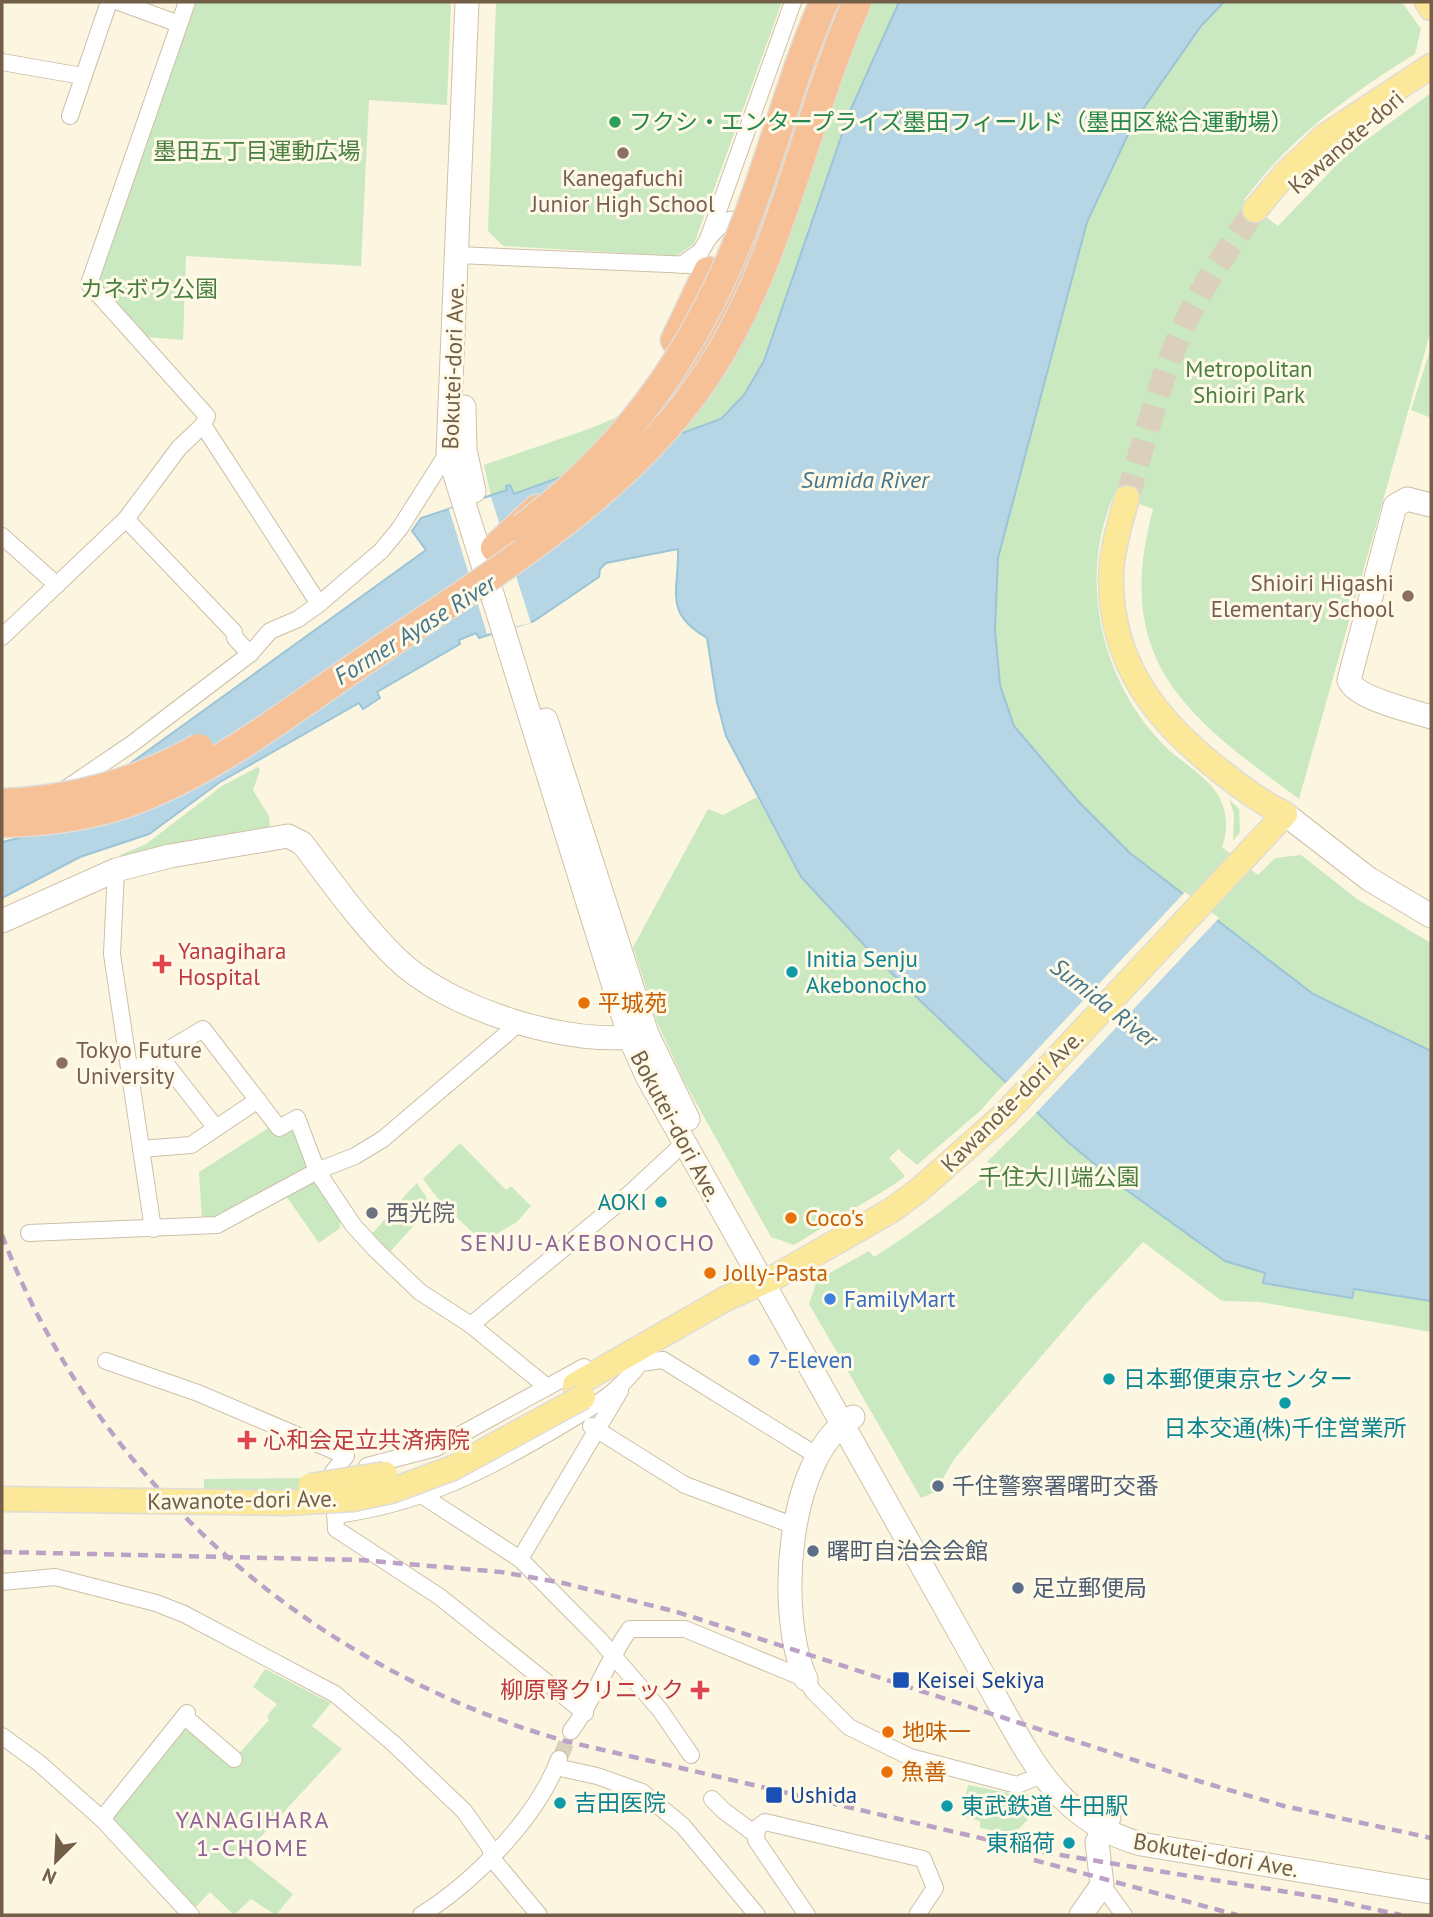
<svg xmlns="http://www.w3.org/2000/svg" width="1433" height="1917" font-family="'PT Sans','Noto Sans JP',sans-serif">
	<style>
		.green { fill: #cae9c0 }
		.water { fill: #b6d6e5; stroke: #9cc4d7; stroke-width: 2 }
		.pier { fill: #fcf6e1 }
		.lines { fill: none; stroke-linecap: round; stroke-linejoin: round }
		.street-tunnel { stroke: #dad0bb; stroke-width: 16; stroke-dasharray: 16 8; stroke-linecap: butt }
		.primary-tunnel { stroke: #dad0bb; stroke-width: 24; stroke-dasharray: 24 12; stroke-linecap: butt }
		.street-casing { stroke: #cdbfa8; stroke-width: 18 }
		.secondary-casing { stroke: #d0c0a6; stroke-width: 25 }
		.primary-casing { stroke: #e0dcd7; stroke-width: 27 }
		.highway-casing { stroke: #e0dcd7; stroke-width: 31 }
		.street { stroke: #fff; stroke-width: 16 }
		.secondary { stroke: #fff; stroke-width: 23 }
		.primary { stroke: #fbe899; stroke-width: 24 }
		.highway { stroke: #f7c198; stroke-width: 28 }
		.rail { stroke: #baa1c5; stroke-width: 4.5; stroke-dasharray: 10 7; stroke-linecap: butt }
		.primary-bridge-casing { stroke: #e0dcd7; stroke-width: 27; stroke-linecap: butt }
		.highway-bridge-casing { stroke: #e0dcd7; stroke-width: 31; stroke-linecap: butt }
		.primary-bridge { stroke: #fbe899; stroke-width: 24 }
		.highway-bridge { stroke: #f7c198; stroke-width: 28 }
		.leisure-dot { fill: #2e9e5b; stroke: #fffae7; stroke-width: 2.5 }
		.education-dot { fill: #8d6e63; stroke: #fffae7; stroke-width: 2.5 }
		.health-dot { fill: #e0444e; stroke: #fffae7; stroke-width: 2.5 }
		.culture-dot { fill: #0f9aa8; stroke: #fffae7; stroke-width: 2.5 }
		.food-dot { fill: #e8710a; stroke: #fffae7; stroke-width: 2.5 }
		.worship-dot { fill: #6b7280; stroke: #fffae7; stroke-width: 2.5 }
		.shop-dot { fill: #3f7fe0; stroke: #fffae7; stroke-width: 2.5 }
		.service-dot { fill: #5c6f8a; stroke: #fffae7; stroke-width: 2.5 }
		.transit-dot { fill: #1a4fb4; stroke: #fffae7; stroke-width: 2.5 }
		.labels { text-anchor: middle; stroke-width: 6; stroke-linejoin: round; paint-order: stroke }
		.leisure-label { font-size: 23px; fill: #27864d; stroke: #fffae7; text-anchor: start }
		.street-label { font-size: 23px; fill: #735f48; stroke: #fffae7 }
		.park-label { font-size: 23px; fill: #4a7f42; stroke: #fffae7 }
		.education-label { font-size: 23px; fill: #785e54; stroke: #fffae7 }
		.health-label { font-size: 23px; fill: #be3a42; stroke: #fffae7; text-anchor: start }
		.culture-label { font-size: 23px; fill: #0d838f; stroke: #fffae7; text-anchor: start }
		.food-label { font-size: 23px; fill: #c56008; stroke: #fffae7; text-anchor: start }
		.worship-label { font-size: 23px; fill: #5b616d; stroke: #fffae7; text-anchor: start }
		.shop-label { font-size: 23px; fill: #366cbe; stroke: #fffae7; text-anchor: start }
		.service-label { font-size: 23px; fill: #4e5e75; stroke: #fffae7; text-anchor: start }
		.transit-label { font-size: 23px; fill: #164399; stroke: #fffae7; text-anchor: start }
		.water-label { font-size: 24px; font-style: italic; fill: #45768e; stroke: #fffae7 }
		.neighbourhood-label { font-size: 24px; letter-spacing: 2px; fill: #8e6497; stroke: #fffae7 }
	</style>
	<rect width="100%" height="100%" fill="#fcf6e1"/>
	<g class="green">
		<polygon points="194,2 451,2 447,105 369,100 361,266 186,256 183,340 146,337 96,283"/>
		<polygon points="496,2 782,2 694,244 676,256 503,246 488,231"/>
		<polygon points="851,2 899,2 850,111 764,361 744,395 721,419 513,494 509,485 508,490 491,497 484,465 586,430 666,397"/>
		<path d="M1224,2H1402L1421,29L1415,54C1350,94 1290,138 1244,200L1278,226L1347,154L1431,93V330L1299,799C1186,716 1112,662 1153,509L1114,495C1078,576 1100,678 1161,742C1177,760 1202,772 1216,792C1227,808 1229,829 1222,847L1258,875L1275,858L1301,855L1357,899L1431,943V1051L1313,994L1130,853L1077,800L1014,726L1000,685L995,630L998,558L1087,222L1134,122L1201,26Z"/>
		<polygon points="1431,347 1431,421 1429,417 1411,410"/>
		<polygon points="258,767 260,770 253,790 269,816 270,826 266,832 122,859 120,855 146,844 222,786"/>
		<polygon points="757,797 801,877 1005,1083 980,1111 917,1165 898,1149 889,1158 905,1176 895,1184 794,1245 771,1237 684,1081 657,1022 633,947 708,809 723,815"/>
		<polygon points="1229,799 1239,809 1240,832 1233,841 1234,814"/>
		<path d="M1037,1112L1125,1189L1225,1261L1265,1273L1263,1282L1352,1298L1354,1289L1431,1301V1332L1260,1302L1222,1301L1143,1242L1087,1303L975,1434L953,1461L935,1492L921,1498L809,1304L817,1280L869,1251L874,1257C918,1229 958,1200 996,1166L987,1162Z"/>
		<polygon points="270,1127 295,1128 308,1167 208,1223 202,1221 199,1172"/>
		<polygon points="460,1143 506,1190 511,1186 531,1206 517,1222 483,1242 442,1204 423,1179"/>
		<polygon points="314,1180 340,1220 340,1228 319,1243 284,1193"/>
		<path d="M417,1183L432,1206L387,1255L369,1236C387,1220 399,1200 417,1183Z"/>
		<polygon points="315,1478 319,1509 204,1505 204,1479"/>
		<polygon points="265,1669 331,1703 312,1726 342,1749 244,1855 293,1894 276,1915 251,1899 234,1915 210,1892 194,1909 108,1813 184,1722 232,1761 269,1720 267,1716 277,1704 253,1687"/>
		<polygon points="968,1785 1024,1796 1032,1793 1045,1807 1036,1811 1014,1834 980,1828 980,1821 960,1816"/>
	</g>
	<path class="water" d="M899,2H1224L1201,26L1134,122L1087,222L998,558L995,630L1000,685L1014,726L1077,800L1130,853L1313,994L1431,1051V1301L1354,1289L1352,1298L1263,1283L1265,1273L1225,1261L1125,1189L1069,1143L880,962L801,877L726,736L717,702L707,638C663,612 679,593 678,549L606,563L600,569L599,577L534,621L479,638L476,633L459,640L460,644L377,692L380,698L363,709L359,703L220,782L149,834L80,857L2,898V842L31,835L426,550L412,531L421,518L507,490L506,486L510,485L514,494L721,419L744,395L764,361L850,111Z"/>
	<g class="pier">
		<polygon points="491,497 531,623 487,634 449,509"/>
		<polygon points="1185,892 1219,918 1034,1115 1003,1086"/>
	</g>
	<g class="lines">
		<polyline class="street-tunnel" points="560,1758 571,1731"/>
		<path class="primary-tunnel" d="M1127,498C1146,437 1161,372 1189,315C1208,277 1231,244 1255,210"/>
		<g class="street-casing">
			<g id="street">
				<polyline points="119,2 179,24"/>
				<polyline points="187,2 89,284 207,416 203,425 319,604"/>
				<polyline points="2,62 82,76"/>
				<polyline points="70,116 109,2"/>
				<path d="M708,239C720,225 733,209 748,229"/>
				<polyline points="457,255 716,266"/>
				<polyline points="681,265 701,251 708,239 793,2"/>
				<polyline points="126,519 234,632 235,638 250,654"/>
				<polyline points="2,536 57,585"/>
				<polyline points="2,637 126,519 179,448 203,425"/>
				<polyline points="64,790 133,743 250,654 270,631 298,619 319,604 381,551 400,528 448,452"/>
				<polyline points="116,870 112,954 153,1229"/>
				<polyline points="159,1055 216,1128"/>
				<polyline points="129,1073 203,1029 279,1128 297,1118 317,1171 353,1225 375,1249 420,1292 471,1325 547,1387"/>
				<polyline points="141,1149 191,1145 258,1100"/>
				<polyline points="29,1233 217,1225 317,1171 355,1156 383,1139 511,1030 518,1021"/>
				<polyline points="471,1325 628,1195 683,1144"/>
				<polyline points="106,1361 198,1393 346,1456 333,1472 336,1529 440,1597 585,1713"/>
				<polyline points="620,1391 520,1559 599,1639 660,1710 691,1755"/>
				<polyline points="591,1426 685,1485 795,1526"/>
				<polyline points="367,1466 436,1448 584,1367"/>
				<polyline points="423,1496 520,1559"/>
				<path d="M335,1515C418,1505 487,1470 557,1428C591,1407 616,1396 640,1363L663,1360L816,1455"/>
				<polyline points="2,1582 55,1577 156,1603 184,1614 335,1694 394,1744 464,1811 489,1846 495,1862 539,1915"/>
				<polyline points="185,1717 234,1759"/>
				<path d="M571,1731C595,1699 606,1661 630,1629H685L806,1679L813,1691L849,1727L910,1757L1017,1785L1042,1775"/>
				<polyline points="2,1736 39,1763 102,1819 191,1915"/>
				<polyline points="556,1767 597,1776 642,1792 683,1826 757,1915"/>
				<polyline points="712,1799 724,1811 755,1834"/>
				<polyline points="102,1819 187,1713"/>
				<polyline points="1102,1885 1124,1915"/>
				<path d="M421,1915C473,1883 537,1818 559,1759"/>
				<polyline points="807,1915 756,1840 757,1828 765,1822 923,1859 935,1888 917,1915"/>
			</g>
		</g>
		<g class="secondary-casing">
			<g id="secondary">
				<path d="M467,2L448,452L630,1038L647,1076L986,1680C1027,1751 1055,1820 1141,1844L1431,1892"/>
				<polyline points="464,407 465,450 474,491"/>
				<path d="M1431,505L1407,499L1395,506L1349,680C1355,698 1412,711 1431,717"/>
				<polyline points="546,720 647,1034 688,1119"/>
				<polyline points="1285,814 1369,879 1431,916"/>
				<path d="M2,921L116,870L170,856L288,836L302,843C332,882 361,924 396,958C447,1009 574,1049 644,1035"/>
				<path d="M806,1679C776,1615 786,1455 853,1417"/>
				<polyline points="1081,1915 1102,1885 1097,1842 1109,1817"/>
			</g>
		</g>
		<g class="primary-casing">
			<g id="primary">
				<polyline points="1427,2 1431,8"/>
				<polyline points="1255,210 1285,174 1325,136 1431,66"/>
				<path d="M1127,498C1120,523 1112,549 1111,576C1110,664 1157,722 1223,773C1243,789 1262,803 1285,814"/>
				<polyline points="575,1385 725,1299 775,1277 892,1210 919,1190 1005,1114 1285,814"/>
			</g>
		</g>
		<g class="highway-casing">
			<g id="highway">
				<polyline points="675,340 708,271"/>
				<path d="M682,391C757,271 787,132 840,2"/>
				<polyline points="495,548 537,509"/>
			</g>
		</g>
		<use href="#street" class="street"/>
		<use href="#secondary" class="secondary"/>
		<use href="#primary" class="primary"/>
		<use href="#highway" class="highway"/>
		<g class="rail">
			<path d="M2,1235C96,1483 313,1669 565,1741L1036,1851L1318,1897L1401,1915"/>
			<polyline points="2,1552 360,1560 501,1572 563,1583 677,1612 1202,1782 1284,1806 1431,1838"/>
			<polyline points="1034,1860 1237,1915"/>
		</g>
		<g class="primary-bridge-casing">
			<g id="primary-bridge">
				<polyline points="310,1486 385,1474"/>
				<polyline points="2,1499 287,1503 353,1499 391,1491 453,1468 583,1397"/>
			</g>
		</g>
		<g class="highway-bridge-casing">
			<g id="highway-bridge">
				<path d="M522,528C635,443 703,339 751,208C776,140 795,68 824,2"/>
				<path d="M2,803C70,801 140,782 199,748"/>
				<path d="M2,823C48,822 95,816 138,799C220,767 292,710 364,661C486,577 633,494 713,365C783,254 804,121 857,2"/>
			</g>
		</g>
		<use href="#primary-bridge" class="primary-bridge"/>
		<use href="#highway-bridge" class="highway-bridge"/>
	</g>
	<circle class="leisure-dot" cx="615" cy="122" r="7"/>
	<g class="education-dot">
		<circle cx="623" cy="153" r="7"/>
		<circle cx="1408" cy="596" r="7"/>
		<circle cx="62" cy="1063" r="7"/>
	</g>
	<g class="health-dot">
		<path d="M158.5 953.5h7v7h7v7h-7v7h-7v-7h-7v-7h7z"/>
		<path d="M243.5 1429.5h7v7h7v7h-7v7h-7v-7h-7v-7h7z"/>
		<path d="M696.5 1679.5h7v7h7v7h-7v7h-7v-7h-7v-7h7z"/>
	</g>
	<g class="culture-dot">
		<circle cx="792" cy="972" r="7"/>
		<circle cx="661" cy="1202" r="7"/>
		<circle cx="1109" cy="1379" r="7"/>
		<circle cx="1285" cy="1403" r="7"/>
		<circle cx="560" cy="1803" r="7"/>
		<circle cx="947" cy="1806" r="7"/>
		<circle cx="1069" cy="1843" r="7"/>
	</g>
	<g class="food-dot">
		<circle cx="584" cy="1003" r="7"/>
		<circle cx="791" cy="1218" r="7"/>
		<circle cx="710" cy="1273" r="7"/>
		<circle cx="888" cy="1732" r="7"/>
		<circle cx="887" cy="1772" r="7"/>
	</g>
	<circle class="worship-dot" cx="372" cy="1213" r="7"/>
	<g class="shop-dot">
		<circle cx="830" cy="1299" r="7"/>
		<circle cx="754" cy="1360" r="7"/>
	</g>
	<g class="service-dot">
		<circle cx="938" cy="1486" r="7"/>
		<circle cx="813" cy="1551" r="7"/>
		<circle cx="1018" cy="1588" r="7"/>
	</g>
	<g class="transit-dot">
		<rect x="892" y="1671" width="18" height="18" rx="3.5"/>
		<rect x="765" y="1786" width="18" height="18" rx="3.5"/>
	</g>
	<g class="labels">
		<g class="leisure-label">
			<text x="629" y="130">フクシ・エンタープライズ墨田フィールド（墨田区総合運動場）</text>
		</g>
		<g class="street-label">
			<text transform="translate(1346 142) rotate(-41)" y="8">Kawanote-dori</text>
			<text transform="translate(453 366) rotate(-88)" y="8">Bokutei-dori Ave.</text>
			<text transform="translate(1012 1101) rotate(-45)" y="8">Kawanote-dori Ave.</text>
			<text transform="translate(676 1126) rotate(62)" y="8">Bokutei-dori Ave.</text>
			<text transform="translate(242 1500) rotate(-1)" y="8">Kawanote-dori Ave.</text>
			<text transform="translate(1216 1855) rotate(10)" y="8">Bokutei-dori Ave.</text>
		</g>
		<g class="park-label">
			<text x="257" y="159">墨田五丁目運動広場</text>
			<text x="149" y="297">カネボウ公園</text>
			<text x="1249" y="377">Metropolitan<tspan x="1249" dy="26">Shioiri Park</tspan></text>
			<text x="1059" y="1185">千住大川端公園</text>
		</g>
		<g class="education-label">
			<text x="623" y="186">Kanegafuchi<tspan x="623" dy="26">Junior High School</tspan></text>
			<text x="1394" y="591" text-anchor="end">Shioiri Higashi<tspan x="1394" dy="26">Elementary School</tspan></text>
			<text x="76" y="1058" text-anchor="start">Tokyo Future<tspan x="76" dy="26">University</tspan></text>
		</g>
		<g class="health-label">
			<text x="178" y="959">Yanagihara<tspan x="178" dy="26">Hospital</tspan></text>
			<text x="263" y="1448">心和会足立共済病院</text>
			<text x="684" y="1698" text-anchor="end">柳原腎クリニック</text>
		</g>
		<g class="culture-label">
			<text x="806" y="967">Initia Senju<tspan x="806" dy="26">Akebonocho</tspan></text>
			<text x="647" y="1210" text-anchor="end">AOKI</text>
			<text x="1123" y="1387">日本郵便東京センター</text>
			<text x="1285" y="1436" text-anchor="middle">日本交通(株)千住営業所</text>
			<text x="574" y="1811">吉田医院</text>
			<text x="961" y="1814">東武鉄道 牛田駅</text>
			<text x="1055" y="1851" text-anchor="end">東稲荷</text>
		</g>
		<g class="food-label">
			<text x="598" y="1011">平城苑</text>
			<text x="805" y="1226">Coco's</text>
			<text x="724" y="1281">Jolly-Pasta</text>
			<text x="902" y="1740">地味一</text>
			<text x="901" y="1780">魚善</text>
		</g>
		<g class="worship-label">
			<text x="386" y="1221">西光院</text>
		</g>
		<g class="shop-label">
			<text x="844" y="1307">FamilyMart</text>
			<text x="768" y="1368">7-Eleven</text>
		</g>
		<g class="service-label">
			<text x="952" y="1494">千住警察署曙町交番</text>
			<text x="827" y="1559">曙町自治会会館</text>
			<text x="1032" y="1596">足立郵便局</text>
		</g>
		<g class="transit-label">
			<text x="917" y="1688">Keisei Sekiya</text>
			<text x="790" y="1803">Ushida</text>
		</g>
		<g class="water-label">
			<text x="865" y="488">Sumida River</text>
			<text transform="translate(415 630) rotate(-32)" y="8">Former Ayase River</text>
			<text transform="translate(1104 1003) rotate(38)" y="8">Sumida River</text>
		</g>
		<g class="neighbourhood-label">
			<text x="588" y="1251">SENJU-AKEBONOCHO</text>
			<text x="253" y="1828">YANAGIHARA<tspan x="253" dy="28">1-CHOME</tspan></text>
		</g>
	</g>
	<rect width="1433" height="1917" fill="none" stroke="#735f48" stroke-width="7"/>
	<g transform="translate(56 1861) rotate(204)" stroke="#fffae7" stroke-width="5" paint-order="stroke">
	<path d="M0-5L12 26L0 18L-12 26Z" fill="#735f48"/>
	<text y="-10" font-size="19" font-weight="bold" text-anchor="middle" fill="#735f48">N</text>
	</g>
</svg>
